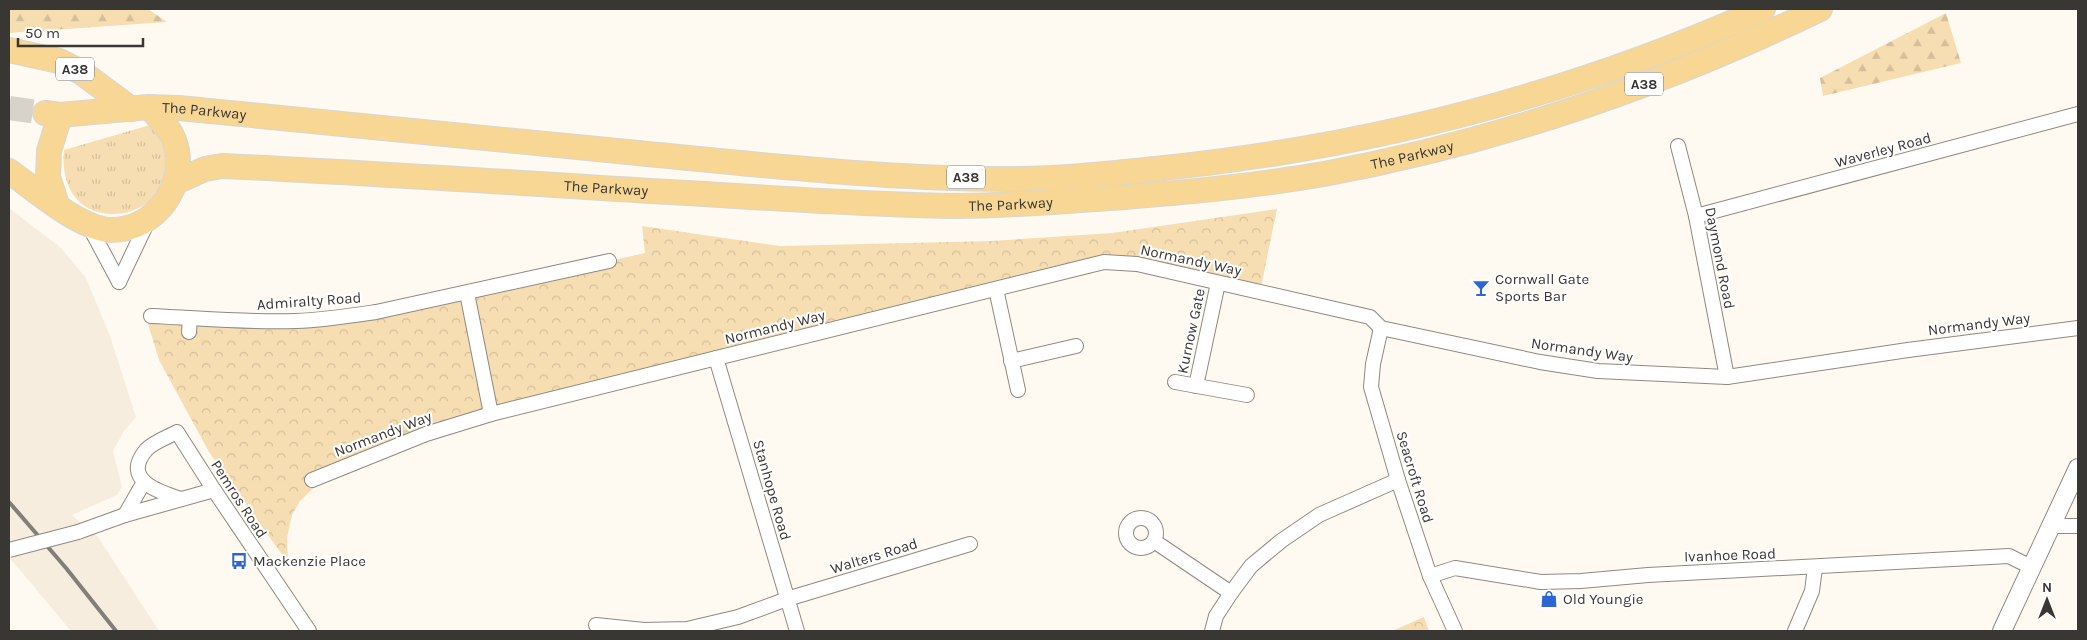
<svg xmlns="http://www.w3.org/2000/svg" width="2087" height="640" font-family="Karla,sans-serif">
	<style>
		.built { fill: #f6edde }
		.grass { fill: url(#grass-tufts) }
		.forest { fill: url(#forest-firs) }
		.park { fill: url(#park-crowns) }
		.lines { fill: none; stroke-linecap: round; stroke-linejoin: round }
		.trunk-tunnel { stroke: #d7d3cb; stroke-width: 24; stroke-dasharray: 24 12; stroke-linecap: butt }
		.minor-casing { stroke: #8e8a82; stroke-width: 16 }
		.tertiary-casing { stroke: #8e8a82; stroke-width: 20 }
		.trunk-casing { stroke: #d7d7d6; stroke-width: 26 }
		.minor { stroke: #fff; stroke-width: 14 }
		.tertiary { stroke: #fff; stroke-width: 18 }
		.trunk { stroke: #f8d694; stroke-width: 24 }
		.rail { stroke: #827f7a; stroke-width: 4 }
		.minor-bridge-casing { stroke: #8e8a82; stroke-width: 16; stroke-linecap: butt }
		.minor-bridge { stroke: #fff; stroke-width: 14 }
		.labels { text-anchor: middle; stroke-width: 4; stroke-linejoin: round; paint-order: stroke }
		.shield { fill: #fff; stroke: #747371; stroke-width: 1 }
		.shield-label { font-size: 14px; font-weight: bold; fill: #393734 }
		.street-label { font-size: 15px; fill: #393734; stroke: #fff }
		.poi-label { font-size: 15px; fill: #393734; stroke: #fff; text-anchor: start }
	</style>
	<defs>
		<pattern id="grass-tufts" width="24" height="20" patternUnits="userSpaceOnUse" patternTransform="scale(1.25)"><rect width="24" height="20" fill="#f7deb2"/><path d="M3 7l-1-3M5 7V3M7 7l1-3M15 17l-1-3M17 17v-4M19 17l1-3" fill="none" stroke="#d4bf9a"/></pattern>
		<pattern id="forest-firs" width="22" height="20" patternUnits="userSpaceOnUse" patternTransform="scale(1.25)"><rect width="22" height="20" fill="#f7deb2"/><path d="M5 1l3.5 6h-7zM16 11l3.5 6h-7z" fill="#d4bf9a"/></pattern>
		<pattern id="park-crowns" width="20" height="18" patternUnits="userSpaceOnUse" patternTransform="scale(1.25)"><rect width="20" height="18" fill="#f7deb2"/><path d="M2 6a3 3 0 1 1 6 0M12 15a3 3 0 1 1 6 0" fill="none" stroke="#d4bf9a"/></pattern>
	</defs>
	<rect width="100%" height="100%" fill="#fffaf1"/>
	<polygon class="built" points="9,208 60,247 86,278 110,336 136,417 124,431 113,451 122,487 117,495 72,515 98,537 159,631 71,631 9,557"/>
	<path class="grass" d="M150,125C219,213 54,260 64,150Z"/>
	<g class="forest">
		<polygon points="9,9 148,9 167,22 9,33"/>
		<polygon points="1946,13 1961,63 1823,96 1820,78"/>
	</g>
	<g class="park">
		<polygon points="1277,209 1260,292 1104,262 491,414 322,480 300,501 292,515 287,538 288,563 209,452 159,360 145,314 296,321 467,293 645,253 642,226 780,246 991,241 1112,233"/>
		<polygon points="1424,617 1429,631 1390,631 1392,631"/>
	</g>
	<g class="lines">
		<polyline class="trunk-tunnel" points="9,108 45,113"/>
		<g class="minor-casing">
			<g id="minor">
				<polyline points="1678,146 1696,216 1727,377"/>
				<polyline points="1696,216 2078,114"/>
				<polyline points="89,226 119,282"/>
				<polyline points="119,282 149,219"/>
				<polyline points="996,289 1018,390"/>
				<polyline points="467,293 491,414"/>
				<path d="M151,316C199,318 248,323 296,321C323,320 349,316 376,312L609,261"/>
				<polyline points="1381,328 1373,364 1371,387 1398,480 1430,576 1455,631"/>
				<polyline points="189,332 190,318"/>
				<polyline points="716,358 797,631"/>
				<polyline points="1011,361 1076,346"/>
				<polyline points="1175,382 1247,395"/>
				<polyline points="1196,386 1218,283"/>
				<polyline points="312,480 426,434 491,414 1104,262 1137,264 1370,317 1381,328 1540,362 1598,371 1727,377 1908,350 2078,328"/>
				<path d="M181,499C159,492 121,480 146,450C153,442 168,437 177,432L214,490L309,631"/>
				<polyline points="125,515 144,482"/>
				<circle cx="1141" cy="533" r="15"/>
				<polyline points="2050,526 2078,526"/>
				<polyline points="78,532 125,515 214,490"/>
				<polyline points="1154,541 1231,593"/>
				<polyline points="1430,576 1455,568 1541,582 1581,581 1648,575 2009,556 2031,567"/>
				<polyline points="596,625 644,630 687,629 738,617 787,599 970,544"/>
				<polyline points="1212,631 1216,616 1231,593 1251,566 1281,541 1319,515 1398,480"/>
				<polyline points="1795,631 1812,591 1815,568"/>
			</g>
		</g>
		<g class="tertiary-casing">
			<polyline id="tertiary" points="2002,631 2078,468"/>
		</g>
		<g class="trunk-casing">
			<g id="trunk">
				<polyline points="9,50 59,61 81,72 131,109"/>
				<path id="s1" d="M45,113L60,115L149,107L179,108C332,123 485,138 638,153C762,165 885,179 1009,179C1058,179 1107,174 1155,169C1364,148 1571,95 1763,9"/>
				<path d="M9,171C34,189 80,229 110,230C156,231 190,183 174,140C169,127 158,117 149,107"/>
				<path id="s2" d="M176,182L205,169L222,166C383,173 543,185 704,194C788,199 873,205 958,206C1004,206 1050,202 1097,199C1172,194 1249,187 1324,174C1496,142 1663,85 1820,9"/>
				<polyline points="57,205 48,177 49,151 60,115"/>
			</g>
		</g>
		<use href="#minor" class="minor"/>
		<use href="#tertiary" class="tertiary"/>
		<use href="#trunk" class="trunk"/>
		<polyline class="rail" points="9,502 66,568 116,631"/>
		<g class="minor-bridge-casing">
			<polyline id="minor-bridge" points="9,550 78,532"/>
		</g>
		<use href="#minor-bridge" class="minor-bridge"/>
	</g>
	<defs>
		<g id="bar-bare" transform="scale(1.35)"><path d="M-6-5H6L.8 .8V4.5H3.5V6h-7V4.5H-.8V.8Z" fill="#2d66d4" stroke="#fff" stroke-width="2.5" paint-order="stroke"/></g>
		<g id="bus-bare" transform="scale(1.35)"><path d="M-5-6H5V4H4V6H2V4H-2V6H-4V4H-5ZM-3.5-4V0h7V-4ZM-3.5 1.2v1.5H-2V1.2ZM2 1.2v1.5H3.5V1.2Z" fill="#2d66d4" stroke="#fff" stroke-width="2.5" paint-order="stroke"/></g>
		<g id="shop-bare" transform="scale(1.35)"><path d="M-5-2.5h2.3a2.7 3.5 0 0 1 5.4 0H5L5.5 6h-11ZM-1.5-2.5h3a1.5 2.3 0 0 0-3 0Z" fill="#2d66d4" stroke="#fff" stroke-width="2.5" paint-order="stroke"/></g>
	</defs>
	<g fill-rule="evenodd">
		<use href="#bar-bare" x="1481" y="288"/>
		<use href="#bus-bare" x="239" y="561"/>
		<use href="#shop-bare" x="1549" y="599"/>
	</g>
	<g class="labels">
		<g class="shield">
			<rect x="56" y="57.5" width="38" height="23" rx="4"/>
			<rect x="1625" y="72.5" width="38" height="23" rx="4"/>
			<rect x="947" y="165.5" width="38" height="23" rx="4"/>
		</g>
		<g class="shield-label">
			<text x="75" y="74">A38</text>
			<text x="1644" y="89">A38</text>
			<text x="966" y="182">A38</text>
		</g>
		<g class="street-label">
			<text dy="5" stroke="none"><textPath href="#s1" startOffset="160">The Parkway</textPath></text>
			<text transform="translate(1883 150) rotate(-15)" y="5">Waverley Road</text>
			<text dy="5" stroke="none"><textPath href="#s2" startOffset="1244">The Parkway</textPath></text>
			<text dy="5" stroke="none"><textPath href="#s2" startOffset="434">The Parkway</textPath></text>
			<text dy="5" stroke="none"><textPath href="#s2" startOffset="839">The Parkway</textPath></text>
			<text transform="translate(1720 258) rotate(79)" y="5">Daymond Road</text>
			<text transform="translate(1191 260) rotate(12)" y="5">Normandy Way</text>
			<text transform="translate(309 301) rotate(-4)" y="5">Admiralty Road</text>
			<text transform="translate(1979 324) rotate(-7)" y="5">Normandy Way</text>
			<text transform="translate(775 327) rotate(-14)" y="5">Normandy Way</text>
			<text transform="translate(1191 331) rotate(-78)" y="5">Kurnow Gate</text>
			<text transform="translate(1582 350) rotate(8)" y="5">Normandy Way</text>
			<text transform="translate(383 434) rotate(-21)" y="5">Normandy Way</text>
			<text transform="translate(1415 477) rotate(73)" y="5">Seacroft Road</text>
			<text transform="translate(772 490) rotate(74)" y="5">Stanhope Road</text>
			<text transform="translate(239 499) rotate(57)" y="5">Pemros Road</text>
			<text transform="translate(1730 555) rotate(-2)" y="5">Ivanhoe Road</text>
			<text transform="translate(874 556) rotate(-17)" y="5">Walters Road</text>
		</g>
		<g class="poi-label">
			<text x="1495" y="284">Cornwall Gate<tspan x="1495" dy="17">Sports Bar</tspan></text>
			<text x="253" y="566">Mackenzie Place</text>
			<text x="1563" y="604">Old Youngie</text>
		</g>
	</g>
	<rect width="2087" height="640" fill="none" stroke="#393734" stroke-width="20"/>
	<g transform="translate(2047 600)" stroke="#ffffff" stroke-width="4" paint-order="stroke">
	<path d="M0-4L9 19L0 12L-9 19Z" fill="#393734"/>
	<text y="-8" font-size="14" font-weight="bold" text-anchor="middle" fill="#393734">N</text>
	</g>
	<path d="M18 38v8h125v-8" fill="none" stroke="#393734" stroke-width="2.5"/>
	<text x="25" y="38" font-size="15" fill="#393734" stroke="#ffffff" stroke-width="4" paint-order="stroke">50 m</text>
</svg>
